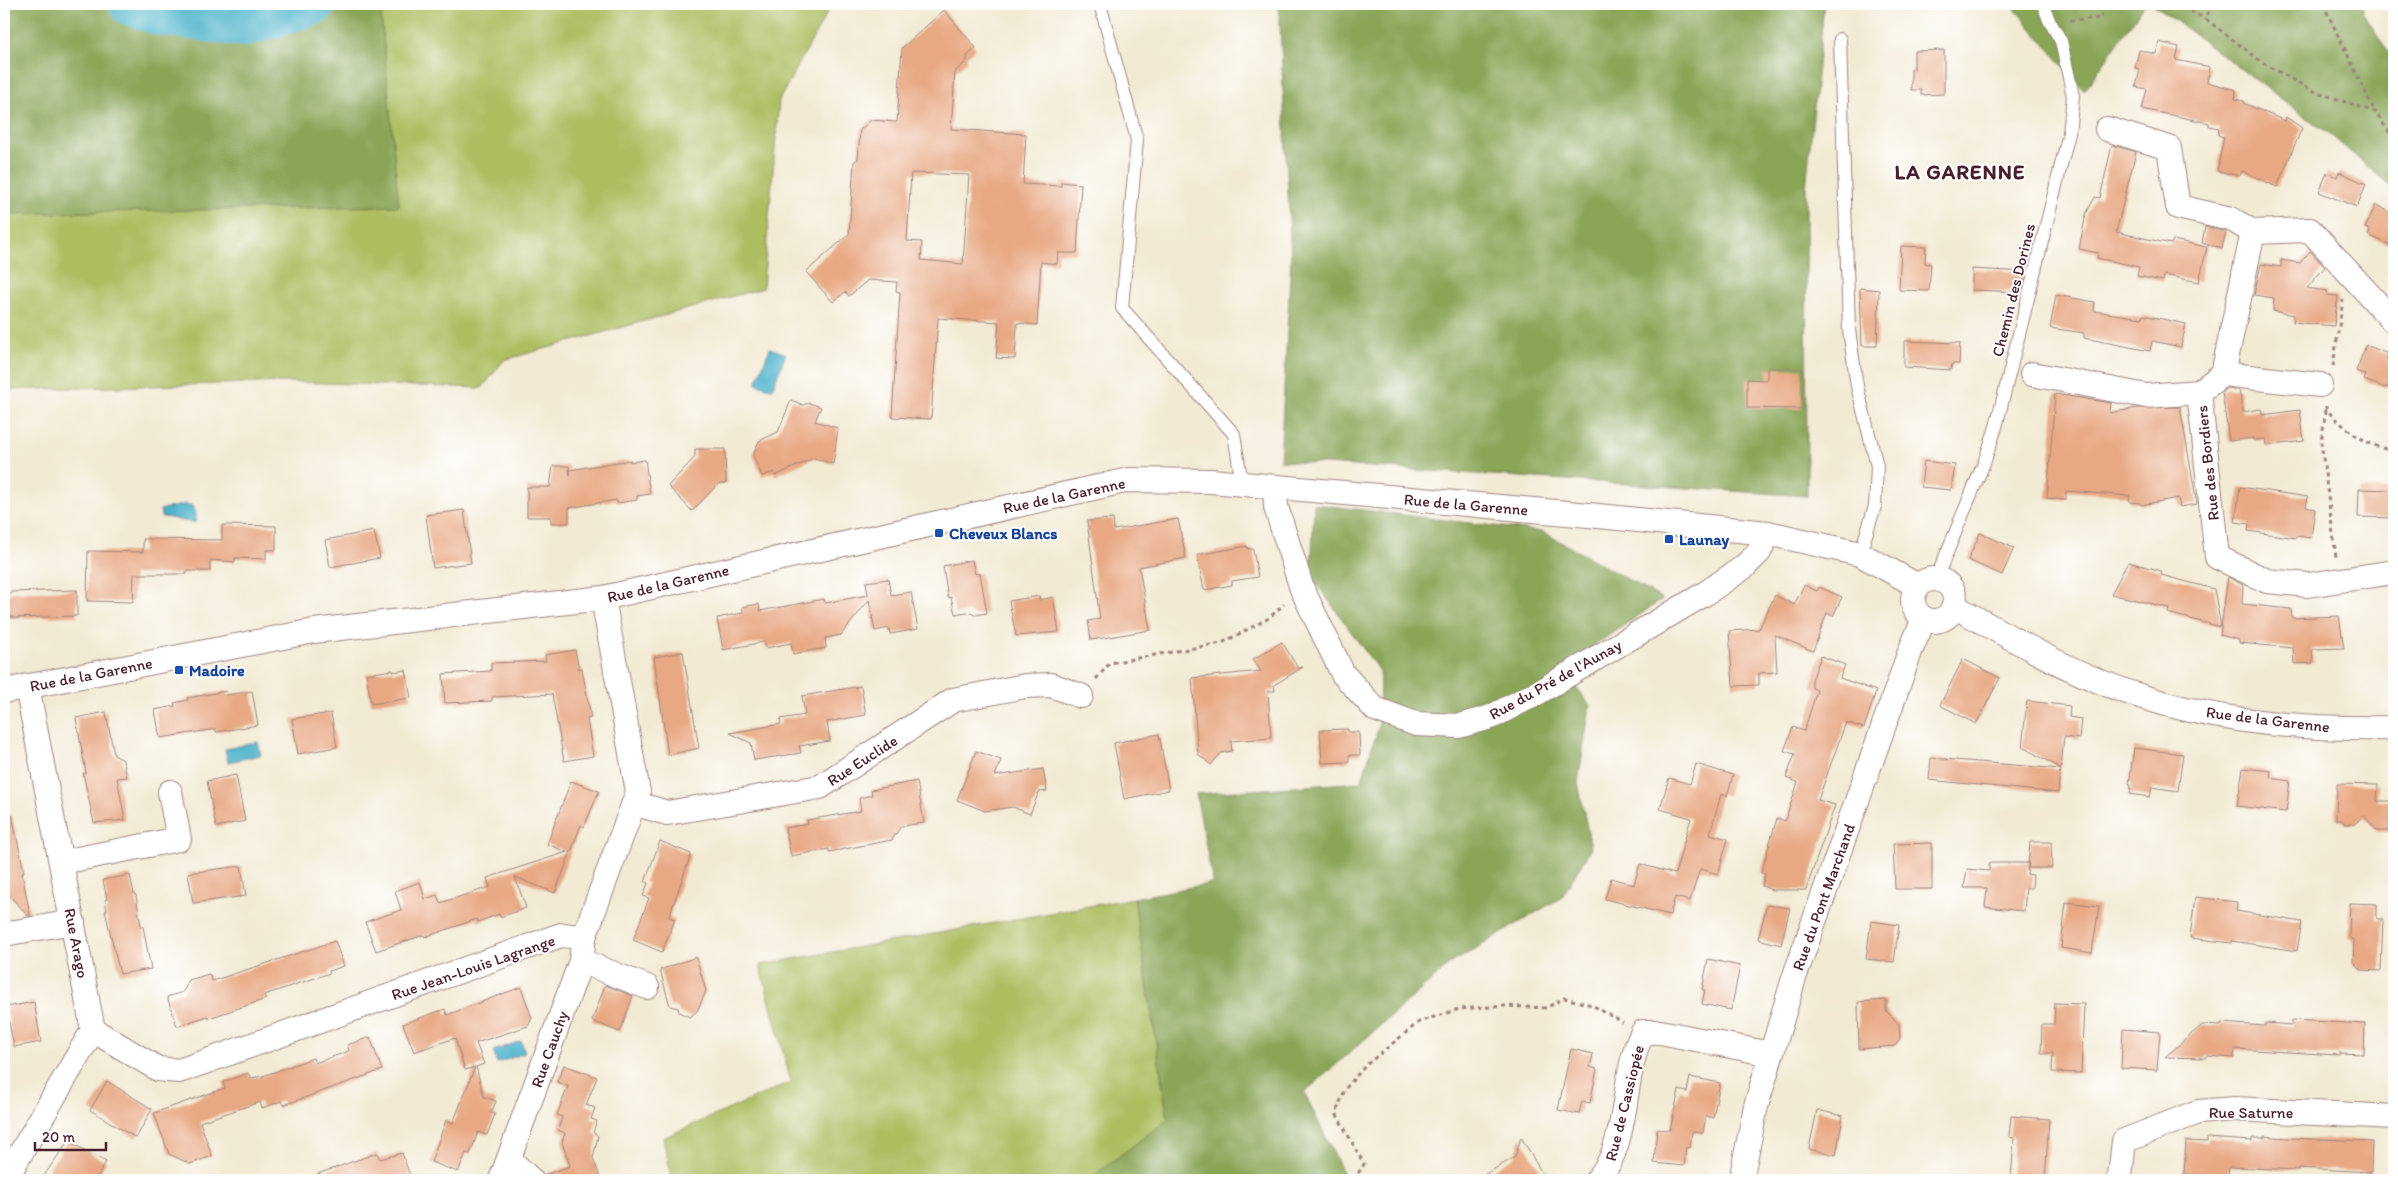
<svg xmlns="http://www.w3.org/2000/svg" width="2398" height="1184" font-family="Itim,sans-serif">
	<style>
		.green { fill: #acbe61; stroke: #7b6e46 }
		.forest { fill: #89a557; stroke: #6a6241 }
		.water { fill: #4cb2cb; stroke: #4b687b }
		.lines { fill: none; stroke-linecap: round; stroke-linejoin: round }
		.river { stroke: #4cb2cb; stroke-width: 42 }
		.building { fill: #e8a883; fill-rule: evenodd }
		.lane-casing { stroke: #9e847f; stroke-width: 14 }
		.street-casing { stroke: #9e847f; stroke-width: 26 }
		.path { stroke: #9e847f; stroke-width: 3; stroke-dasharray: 4 4; stroke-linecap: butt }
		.lane { stroke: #fff; stroke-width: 12 }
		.street { stroke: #fff; stroke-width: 24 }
		.transit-dot { fill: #1a4fb4; stroke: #fff; stroke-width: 2 }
		.labels { text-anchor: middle; stroke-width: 4; stroke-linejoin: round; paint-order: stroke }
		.street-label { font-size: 16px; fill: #4a1f2b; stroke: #fff }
		.transit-label { font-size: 16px; font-weight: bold; fill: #164399; stroke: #fff; text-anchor: start }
		.district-label { font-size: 21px; font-weight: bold; letter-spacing: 1px; fill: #4a1f2b; stroke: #fff }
	</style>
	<rect width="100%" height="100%" fill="#fff"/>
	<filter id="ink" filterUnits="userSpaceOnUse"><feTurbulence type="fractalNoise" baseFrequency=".02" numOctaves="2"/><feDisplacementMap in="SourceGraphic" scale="10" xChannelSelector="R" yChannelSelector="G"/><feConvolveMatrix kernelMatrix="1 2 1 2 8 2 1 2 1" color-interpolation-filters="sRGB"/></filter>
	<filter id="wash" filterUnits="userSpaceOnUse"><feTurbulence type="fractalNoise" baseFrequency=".0096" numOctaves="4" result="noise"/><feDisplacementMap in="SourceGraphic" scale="20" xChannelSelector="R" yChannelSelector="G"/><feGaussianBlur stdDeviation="1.12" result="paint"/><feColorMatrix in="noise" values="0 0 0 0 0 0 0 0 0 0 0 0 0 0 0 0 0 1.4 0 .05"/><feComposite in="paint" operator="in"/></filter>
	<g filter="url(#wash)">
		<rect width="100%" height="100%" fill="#f2ead3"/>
		<g class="green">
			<polygon points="379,4 832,4 779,100 763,288 504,360 482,388 290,382 4,390 4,212"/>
			<polygon points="1134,898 1168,1120 1088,1180 672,1180 663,1138 791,1082 760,965"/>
		</g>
		<g class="forest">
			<polygon points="4,4 380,4 399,206 4,214"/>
			<polygon points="1279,4 1824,4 1806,189 1807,496 1280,461 1291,258"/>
			<polygon points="2011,4 2145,4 2084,91"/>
			<polygon points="2153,4 2363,4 2362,11 2394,61 2394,189 2333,137"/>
			<polygon points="1314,504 1543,532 1663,599 1562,667 1590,706 1578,782 1591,848 1562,897 1450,964 1304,1093 1347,1180 1088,1180 1168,1119 1134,898 1213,883 1196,794 1361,782 1379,725 1380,672 1311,576"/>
		</g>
		<g class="water">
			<polygon points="770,348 786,354 772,389 756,383"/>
			<path d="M186,504L193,506L196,513V522C183,523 174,517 161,517L160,510Z"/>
			<polygon points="258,742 261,755 228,762 225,749"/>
			<polygon points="521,1041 525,1053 497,1063 493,1051"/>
		</g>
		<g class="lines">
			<polyline class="river" points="129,4 160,15 245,26 315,4"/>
		</g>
		<g id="blocks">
			<g class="building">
				<path d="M944,10L976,48L967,56V61L955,72L951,129L1026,134L1023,184L1061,186V182L1081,184L1077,253H1058L1057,264L1041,262L1037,325L1017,323L1015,359L996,358L999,322L938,318L931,419L892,417L900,292L896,291L897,282L868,280L849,296L845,292L833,302L806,272L849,234L854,162L858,159L860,130L871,120L897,122L902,48ZM911,173L969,175L963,264L921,260L922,242L907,241Z"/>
				<polygon points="2159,42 2179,47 2176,60 2210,67 2207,82 2236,90 2235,99 2244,101 2243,103 2285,121 2286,117 2302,128 2277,187 2242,171 2240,176 2217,171 2224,137 2218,135 2219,128 2209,126 2209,123 2142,109 2147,89 2136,87 2140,69 2135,68 2139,50 2156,54"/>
				<polygon points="1944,50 1944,94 1921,95 1921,90 1911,90 1911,69 1914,70 1914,51"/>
				<polygon points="2112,145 2136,152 2116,232 2171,244 2173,240 2207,247 2199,282 2164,275 2163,281 2137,276 2139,267 2097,258 2098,253 2079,249 2086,214 2095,197 2100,198"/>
				<polygon points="2339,172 2366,184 2357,207 2319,192 2327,173 2337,177"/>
				<polygon points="2376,205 2394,214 2394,247 2368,235 2370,230 2365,228"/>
				<polygon points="2205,227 2226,232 2222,248 2202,243"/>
				<polygon points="1901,246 1926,247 1925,263 1931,264 1929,291 1899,290"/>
				<polygon points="2310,251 2325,267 2307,288 2327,291 2327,295 2338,296 2334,326 2293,322 2294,315 2273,311 2274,298 2254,295 2261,264 2281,267 2281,260 2300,263"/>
				<polygon points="1972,269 2026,272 2021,292 1972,290"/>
				<polygon points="1860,288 1879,290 1877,346 1862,346"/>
				<polygon points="2056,295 2095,302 2094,311 2142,318 2143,315 2186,324 2181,347 2152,341 2150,351 2084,338 2084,333 2050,328"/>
				<polygon points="1904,341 1960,343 1959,364 1952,364 1951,370 1904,367"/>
				<polygon points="2366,345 2388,354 2386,359 2394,362 2394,389 2387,386 2386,388 2364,380 2366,375 2356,371"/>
				<polygon points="1767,368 1802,369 1802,409 1747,408 1747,379 1767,380"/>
				<polygon points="2227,388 2239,390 2243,412 2261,409 2262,415 2300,410 2304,441 2266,446 2265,439 2253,440 2253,438 2229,441 2222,392"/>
				<polygon points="2055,394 2111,403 2110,413 2137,408 2180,407 2197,504 2180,507 2178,498 2141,505 2140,503 2129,502 2130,496 2066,491 2066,500 2047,498"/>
				<polygon points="791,400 803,405 809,403 821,407 815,421 838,428 833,464 814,458 775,476 774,472 762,476 753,455 759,441 778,432"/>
				<polygon points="695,449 725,449 726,483 718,484 692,511 668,486 695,457"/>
				<polygon points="630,460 630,462 645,460 650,494 637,496 637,500 617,503 616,500 569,508 569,523 551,523 551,517 527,517 527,487 550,487 553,466 569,466 570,476 570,470"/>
				<polygon points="1924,461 1955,465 1951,490 1921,487"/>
				<polygon points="2240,487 2308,497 2306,507 2315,509 2311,538 2296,536 2296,538 2248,531 2249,524 2235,522"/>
				<polygon points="2359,489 2394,490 2393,518 2358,517"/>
				<polygon points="464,510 471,563 433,568 426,515"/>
				<polygon points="1113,519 1114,530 1178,519 1186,558 1139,567 1150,630 1091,640 1088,621 1100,619 1087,521"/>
				<polygon points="222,525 276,526 276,550 266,550 266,559 235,558 235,562 210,560 210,571 187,571 187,574 134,574 133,602 87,601 88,551 143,552 143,539 222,540"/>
				<polygon points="374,531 380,558 330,567 325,540"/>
				<polygon points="1980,533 2014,548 2002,575 1968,560"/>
				<polygon points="1247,546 1248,549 1253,549 1258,577 1232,581 1232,585 1204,590 1197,555"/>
				<polygon points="972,560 975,574 980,573 987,613 975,615 967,612 955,614 951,597 948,598 943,566"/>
				<polygon points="2128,562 2162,571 2161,575 2214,589 2221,627 2168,613 2169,608 2111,594"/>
				<polygon points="2228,577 2243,585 2242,604 2291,609 2292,618 2339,616 2344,648 2312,649 2313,663 2294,664 2293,648 2239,643 2239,640 2220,635"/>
				<polygon points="888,579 891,595 911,592 918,629 890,634 889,628 875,631 869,600 841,635 825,638 826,648 793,654 791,643 766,648 764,642 723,650 717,618 743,613 742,607 759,604 760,611 824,599 825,603 868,595 866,582"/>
				<polygon points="1804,585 1817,591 1819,587 1842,597 1833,616 1827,613 1813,651 1775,635 1777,672 1759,673 1759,685 1733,686 1729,631 1759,629 1775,595 1794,605"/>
				<polygon points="77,590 77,616 12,618 12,616 4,617 4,594 11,594 11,592"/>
				<polygon points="1039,596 1040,600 1053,597 1059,632 1016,636 1009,601"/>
				<polygon points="1282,642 1298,668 1303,667 1274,685 1275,691 1268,691 1271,738 1231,741 1232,751 1221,753 1211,765 1198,754 1192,678 1261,671 1253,659"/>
				<polygon points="575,650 579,669 582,668 591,718 587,719 593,756 564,761 552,694 492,697 492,701 445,703 443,674 491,671 491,663 546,661 545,655"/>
				<polygon points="683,652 699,748 668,755 654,657"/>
				<polygon points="1821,656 1845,665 1840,678 1876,691 1864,728 1846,722 1818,800 1835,805 1806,890 1772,890 1762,886 1765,874 1761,873 1777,818 1785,821 1798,782 1786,778 1795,754 1784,751 1793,727 1804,731 1817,690 1812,688 1812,680"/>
				<polygon points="1963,659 2000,678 1976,724 1940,705"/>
				<polygon points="393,670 393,672 406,670 411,698 371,704 366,674"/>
				<polygon points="861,686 866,715 827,722 830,741 799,746 801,753 754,760 751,743 730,733 781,724 780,719 805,715 802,696"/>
				<polygon points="226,691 227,695 252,691 258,725 216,732 216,729 160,738 155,710 175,706 174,703 188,700 187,698"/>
				<polygon points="2027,701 2070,706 2069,717 2081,719 2079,739 2064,737 2061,768 2022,747"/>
				<polygon points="106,712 114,755 123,760 127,777 117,778 125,820 94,823 83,773 86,773 76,718"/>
				<polygon points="331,713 337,747 298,754 292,719"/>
				<polygon points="1348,729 1348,732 1359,732 1360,755 1349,755 1349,762 1322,763 1320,730"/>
				<polygon points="1159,734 1169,790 1124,799 1114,743"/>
				<polygon points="2134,748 2183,754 2178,791 2152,787 2150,797 2130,794 2131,784 2129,784"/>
				<polygon points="976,751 1001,760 995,776 1043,769 1047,791 1039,792 1030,814 1013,807 985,811 957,800"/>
				<polygon points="1931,758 2060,769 2058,793 1929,780"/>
				<polygon points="1696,764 1733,775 1727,796 1721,794 1710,834 1728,839 1718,874 1700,869 1690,901 1675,897 1670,915 1605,899 1611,878 1634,885 1640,864 1675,874 1691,818 1660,809 1669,778 1690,784"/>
				<polygon points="2243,768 2271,771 2270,778 2290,781 2286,812 2237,806"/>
				<polygon points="236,775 245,821 216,827 207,781"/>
				<polygon points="571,781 599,791 584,827 581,825 555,893 515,877 526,908 500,917 499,914 478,922 477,919 425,937 424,935 376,951 365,922 401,910 395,891 420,882 425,899 437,895 440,903 490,887 487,878 567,852 547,844"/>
				<polygon points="917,781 924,823 901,826 892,840 829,852 829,849 791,856 785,828 808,824 807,820 861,811 859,798 872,795 871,790"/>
				<polygon points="2337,784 2378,785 2377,801 2393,801 2392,831 2377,831 2364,816 2356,824 2346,824 2341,820 2336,820"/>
				<polygon points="12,815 24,872 22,873 30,915 28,916 4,889 4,816"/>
				<polygon points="660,841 691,854 669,917 675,919 662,952 633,940 649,898 643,896 648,883 645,882"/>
				<polygon points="2030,842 2051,842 2052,868 2028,868"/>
				<polygon points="1932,843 1932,889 1895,889 1893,844"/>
				<polygon points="1989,863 2028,863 2027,874 2033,875 2032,888 2026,888 2024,911 1985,907 1987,888 1964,888 1967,869 1989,871"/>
				<polygon points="241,866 246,896 193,903 188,873"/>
				<polygon points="130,875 134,894 136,895 141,927 143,926 151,969 120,974 105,911 107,910 105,900 107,899 103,880"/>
				<polygon points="2195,897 2237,902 2236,911 2302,922 2297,951 2232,941 2232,943 2190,938"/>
				<polygon points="2066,902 2099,906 2092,953 2061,948"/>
				<polygon points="2350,903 2377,904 2377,919 2383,919 2381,971 2361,970 2353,962 2354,941 2349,937"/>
				<polygon points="1767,905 1790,908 1781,945 1758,939"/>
				<polygon points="1871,921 1899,925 1894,962 1866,959"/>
				<polygon points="335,941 344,966 329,971 330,973 264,995 266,999 209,1018 208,1016 177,1026 167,997 183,992 189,980 209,974 212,981"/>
				<polygon points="696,957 706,991 697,1011 690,1017 679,1012 678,1008 670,1006 660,970"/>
				<polygon points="1708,959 1740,966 1731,1010 1702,1004 1705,990 1702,990"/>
				<polygon points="605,985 633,996 620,1032 592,1021"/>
				<polygon points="521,987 532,1018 528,1026 476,1043 484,1064 476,1067 484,1097 496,1101 491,1113 495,1114 487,1135 478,1132 470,1154 466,1153 458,1172 431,1162 446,1120 453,1123 475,1067 465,1070 455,1038 414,1052 403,1024 445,1009 447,1015"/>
				<polygon points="1886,1000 1886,1011 1899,1024 1900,1039 1895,1046 1859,1049 1858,1002"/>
				<polygon points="34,1002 41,1042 14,1047 6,1007"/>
				<polygon points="2055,1003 2084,1004 2081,1073 2052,1072 2053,1053 2041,1053 2042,1024 2054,1024"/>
				<polygon points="2292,1020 2365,1024 2364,1054 2339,1053 2339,1055 2235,1049 2234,1058 2206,1056 2206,1058 2165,1057 2202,1025 2221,1026 2221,1023 2265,1026 2265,1023 2292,1025"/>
				<polygon points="2123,1029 2160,1032 2157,1070 2121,1068"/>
				<polygon points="370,1037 382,1070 284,1105 282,1101 262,1108 260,1102 200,1122 212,1156 190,1164 169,1154 154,1113 225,1088 223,1082 248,1073 251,1078 263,1076 313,1058 315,1063 349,1051 347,1045"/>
				<polygon points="1571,1049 1593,1054 1590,1067 1597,1069 1590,1103 1582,1101 1579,1114 1558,1110"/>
				<polygon points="564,1065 597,1077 586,1105 595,1108 591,1119 597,1121 593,1132 598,1136 593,1158 601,1180 544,1180 544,1175 570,1166 562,1142 565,1133 558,1130 562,1117 557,1115 568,1086 557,1082"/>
				<polygon points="1690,1077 1720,1083 1713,1118 1706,1116 1703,1133 1692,1132 1690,1148 1686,1147 1684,1166 1654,1163 1657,1129 1670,1130 1679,1090 1687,1092"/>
				<polygon points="107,1081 152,1109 136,1138 90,1110"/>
				<polygon points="1817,1110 1843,1116 1836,1155 1809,1149"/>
				<polygon points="2011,1116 2049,1119 2045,1180 2011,1180 2014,1138 2009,1137"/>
				<polygon points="2264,1136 2287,1138 2372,1141 2371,1172 2299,1168 2299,1170 2229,1167 2228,1177 2184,1174 2186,1141 2207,1142 2207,1138 2252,1141 2252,1138 2264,1138"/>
				<polygon points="1521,1137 1546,1180 1475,1180 1515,1157"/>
				<polygon points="68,1141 106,1162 98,1176 80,1180 41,1180"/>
				<polygon points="377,1153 380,1159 402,1153 410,1176 400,1180 309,1180 309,1177"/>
			</g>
		</g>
	</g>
	<g filter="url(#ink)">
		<use href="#blocks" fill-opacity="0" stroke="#9e847f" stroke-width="1"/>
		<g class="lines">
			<g class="lane-casing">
				<g id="lane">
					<polyline points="1100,4 1137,140 1122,308 1234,434 1242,484"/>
					<polyline points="1840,39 1849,330 1857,386 1877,466 1875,506 1860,554"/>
					<polyline points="1936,579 1984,463 1996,427 2069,133 2073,96 2061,41 2049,20 2043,4"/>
				</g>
			</g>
			<g class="street-casing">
				<g id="street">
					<polyline points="2107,129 2169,148 2178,207 2231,219 2253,232"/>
					<polyline points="2253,232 2310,230 2394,322"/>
					<polyline points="2032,374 2146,396 2199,392"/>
					<polyline points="2223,374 2320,385"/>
					<polyline points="2199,392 2217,557 2267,581 2308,585 2394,572"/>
					<polyline points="2199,392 2223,374 2253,232"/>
					<polyline points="1275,487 1276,507 1302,589 1343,674 1375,709 1416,724 1459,726 1491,717 1539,692 1706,593 1744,567 1759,552 1768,533"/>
					<circle cx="1934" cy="600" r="21"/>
					<path d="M1954,606C2015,640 2078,678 2146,698C2225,723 2312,730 2394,728"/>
					<polyline points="4,691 314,631 603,598 1129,480 1211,481 1578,514 1768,533 1860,554 1918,586"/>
					<polyline points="634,803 667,813 820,787 953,700 1025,686 1051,685 1081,696"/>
					<polyline points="62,862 179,839 170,792"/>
					<polyline points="4,934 73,922"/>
					<polyline points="581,961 647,987"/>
					<polyline points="93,1030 158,1069 179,1071 561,935 584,937 638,792 603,598"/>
					<polyline points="510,1160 531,1180"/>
					<polyline points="5,1180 93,1030 27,686"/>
					<polyline points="501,1180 581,961 584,937"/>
					<path d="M1597,1180C1631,1143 1620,1076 1643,1032H1660L1771,1054"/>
					<polyline points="1741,1180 1756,1106 1794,978 1911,649 1924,619"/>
					<polyline points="2118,1180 2120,1176 2124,1141 2198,1112 2234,1109 2394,1117"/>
				</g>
			</g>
			<g class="path">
				<polyline points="2176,4 2206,19"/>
				<polyline points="2211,4 2206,19 2263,63 2311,90 2375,112 2394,139"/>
				<polyline points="2323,4 2375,112"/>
				<polyline points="2070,20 2101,18 2105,4"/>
				<polyline points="2333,366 2343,300"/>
				<path d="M2326,406V409C2341,426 2370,449 2394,450"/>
				<polyline points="2326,410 2321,442 2336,557"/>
				<polyline points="1096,679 1110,663 1222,643 1269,618 1284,604"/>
				<polyline points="1354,1180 1364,1164 1336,1113 1345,1089 1366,1065 1419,1022 1459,1009 1504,1006 1546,1008 1564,998 1592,1005 1623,1023"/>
			</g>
			<use href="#lane" class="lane"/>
			<use href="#street" class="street"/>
		</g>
	</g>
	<g class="transit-dot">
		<rect x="934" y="528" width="10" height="10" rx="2.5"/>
		<rect x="1664" y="534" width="10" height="10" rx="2.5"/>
		<rect x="174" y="665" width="10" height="10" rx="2.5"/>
	</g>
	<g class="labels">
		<g class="street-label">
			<text transform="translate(2013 290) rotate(-76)" y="6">Chemin des Dorines</text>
			<text transform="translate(2207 463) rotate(-96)" y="6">Rue des Bordiers</text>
			<text transform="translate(1064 495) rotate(-12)" y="6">Rue de la Garenne</text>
			<text transform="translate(1466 504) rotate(5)" y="6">Rue de la Garenne</text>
			<text transform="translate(668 583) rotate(-13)" y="6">Rue de la Garenne</text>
			<text transform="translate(91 674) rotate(-11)" y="6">Rue de la Garenne</text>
			<text transform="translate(1555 679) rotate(-29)" y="6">Rue du Pré de l'Aunay</text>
			<text transform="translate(2268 719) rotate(7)" y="6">Rue de la Garenne</text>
			<text transform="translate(862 760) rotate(-33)" y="6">Rue Euclide</text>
			<text transform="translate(1823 897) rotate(-70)" y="6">Rue du Pont Marchand</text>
			<text transform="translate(77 943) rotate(79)" y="6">Rue Arago</text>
			<text transform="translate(473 967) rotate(-19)" y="6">Rue Jean-Louis Lagrange</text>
			<text transform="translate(549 1049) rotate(-70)" y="6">Rue Cauchy</text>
			<text transform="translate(1624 1103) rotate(-76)" y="6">Rue de Cassiopée</text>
			<text x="2251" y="1118">Rue Saturne</text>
		</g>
		<g class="transit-label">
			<text x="949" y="539">Cheveux Blancs</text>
			<text x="1679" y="545">Launay</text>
			<text x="189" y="676">Madoire</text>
		</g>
		<g class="district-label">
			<text x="1960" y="179">LA GARENNE</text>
		</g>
	</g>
	<rect width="2398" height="1184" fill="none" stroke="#fff" stroke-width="20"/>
	<path d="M35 1142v8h71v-8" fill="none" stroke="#4a1f2b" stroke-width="2.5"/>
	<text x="42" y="1142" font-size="15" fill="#4a1f2b" stroke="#ffffff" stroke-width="4" paint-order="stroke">20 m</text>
</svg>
